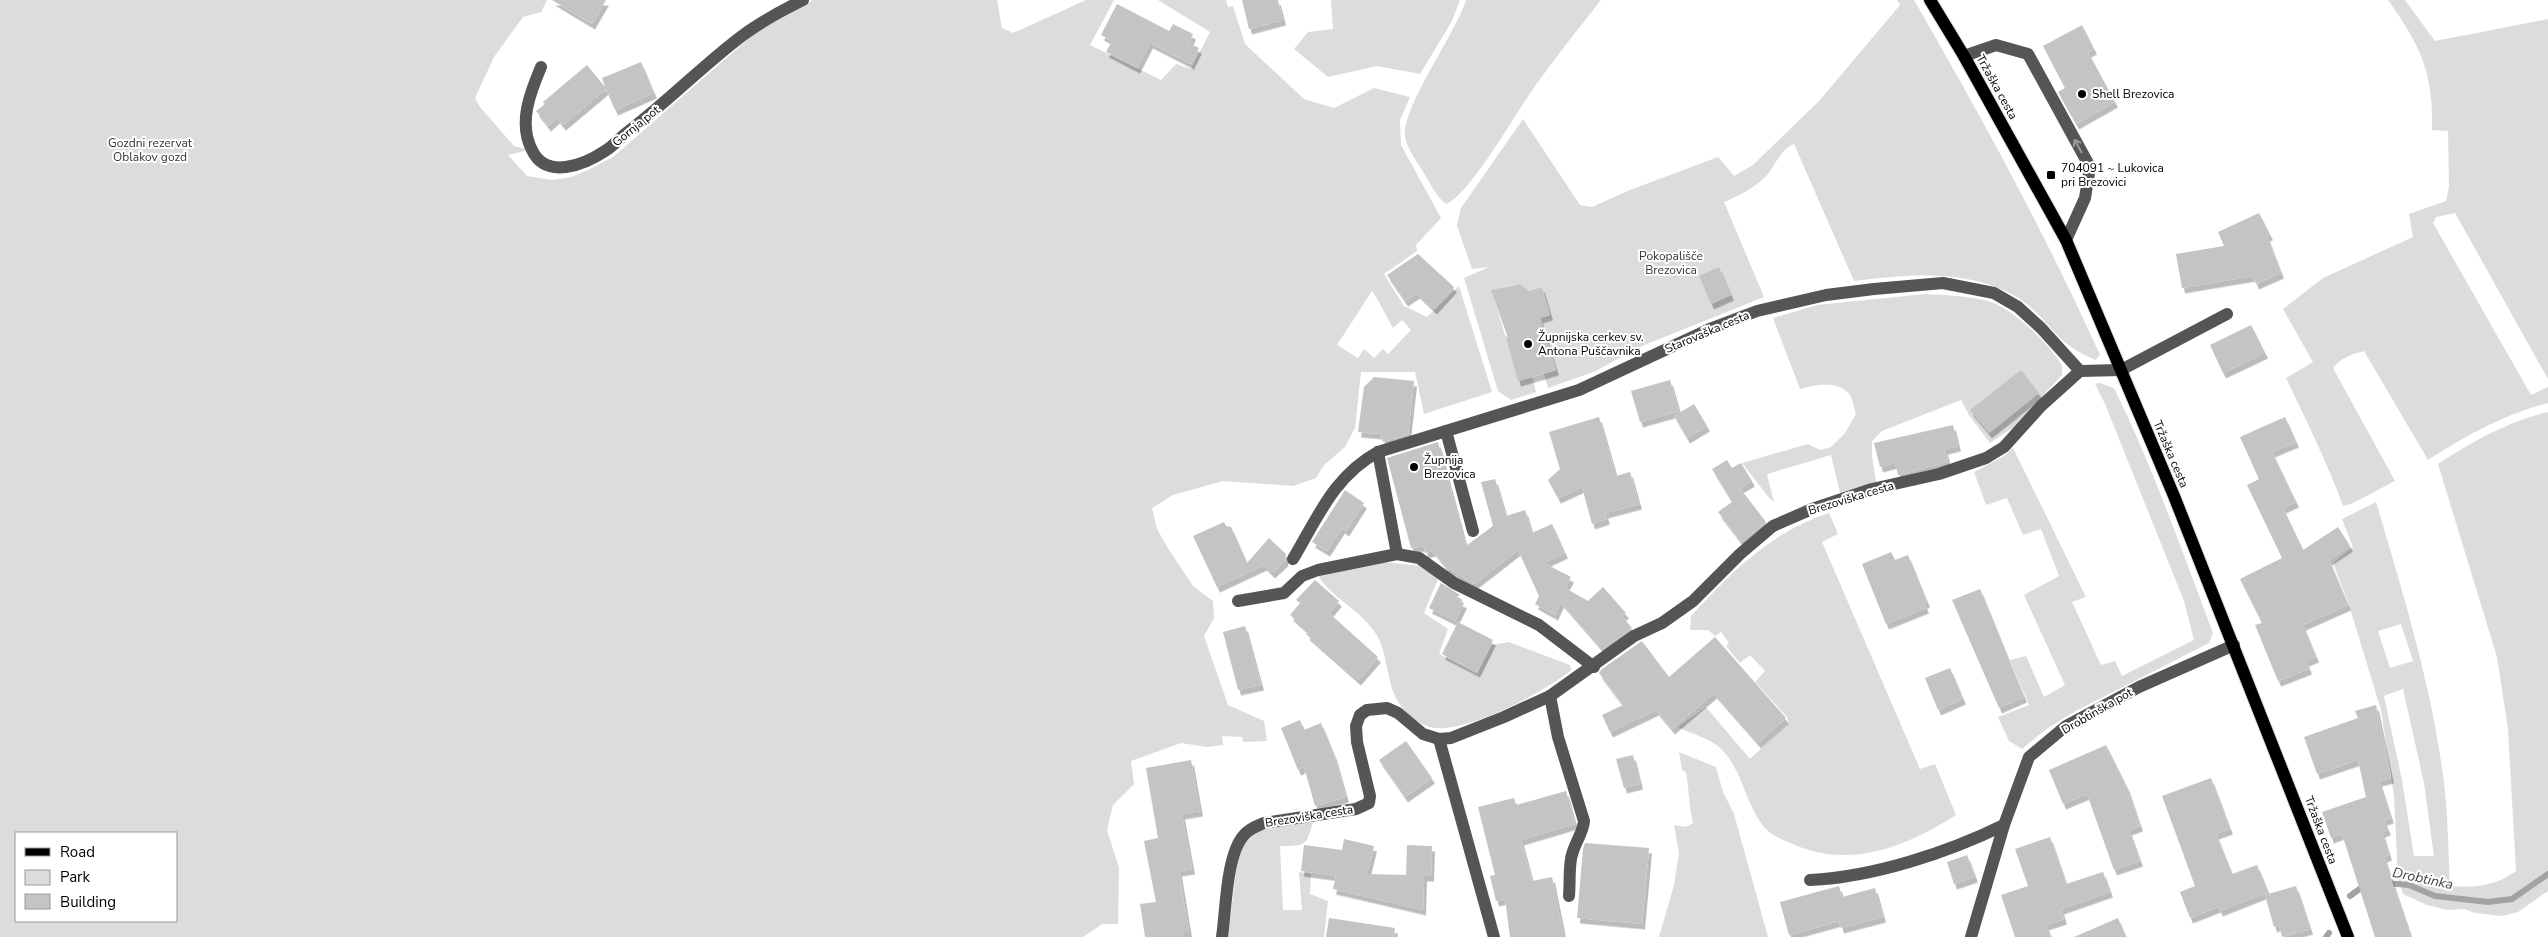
<svg xmlns="http://www.w3.org/2000/svg" width="2548" height="937" font-family="'Nunito Sans',sans-serif">
	<style>
		.green { fill: #dcdcdc; fill-rule: evenodd }
		.lines { fill: none; stroke-linecap: round; stroke-linejoin: round }
		.stream { stroke: #a3a3a3; stroke-width: 6 }
		.building { fill: #c4c4c4; filter: url(#shadow) }
		.major-casing { stroke: #dbdbdb; stroke-width: 14 }
		.minor { stroke: #555; stroke-width: 12 }
		.major { stroke: #000; stroke-width: 12 }
		.oneway { stroke: #999 }
		.poi-dot { fill: #000; stroke: #fff; stroke-width: 2 }
		.labels { text-anchor: middle; stroke-width: 4; stroke-linejoin: round; paint-order: stroke }
		.street-label { font-size: 12px; fill: #000; stroke: #fff }
		.poi-label { font-size: 12px; fill: #000; stroke: #fff; text-anchor: start }
		.park-label { font-size: 12px; fill: #333; stroke: #fff }
		.water-label { font-size: 14px; font-style: italic; fill: #444; stroke: #fff }
	</style>
	<defs>
		<filter id="shadow"><feDropShadow dx="3" dy="5.5" stdDeviation="0" flood-color="#0004"/></filter>
	</defs>
	<rect width="100%" height="100%" fill="#fff"/>
	<g class="green">
		<path d="M0,0H547L541,12L523,17L494,57L475,98L480,107L514,146L529,150L508,155L527,176L552,180L571,177L588,170L613,157L754,34L813,0H997L1002,28L1013,33L1086,0H1114L1090,45L1161,80L1176,64L1191,69L1210,32L1158,0H1226L1228,7L1233,6L1245,44L1304,99L1334,108L1374,88L1410,97L1400,120L1401,145L1441,218L1416,245L1417,251L1384,274L1404,306L1427,317L1459,286L1492,392L1424,414L1415,372H1361L1355,428L1345,447L1324,465L1316,478L1293,486L1223,481L1173,495L1152,508L1157,529L1169,550L1193,586L1213,601L1214,618L1204,636L1228,705L1264,721L1267,741L1243,742L1242,737L1222,736L1223,745L1207,747L1181,743L1131,761L1134,784L1113,805L1107,830L1119,868L1118,924H1102L1083,937H0ZM1372,291C1381,304 1386,316 1393,328L1402,320L1411,330L1388,354L1383,349L1374,358L1364,349L1358,358L1337,345ZM16,833H176V921H16Z"/>
		<polygon points="1331,0 1460,0 1452,21 1420,74 1377,66 1328,77 1294,49 1308,32 1333,29"/>
		<path d="M1466,0H1601C1576,32 1550,64 1527,98C1511,121 1469,195 1446,204C1435,195 1430,183 1422,170C1416,160 1407,149 1405,136C1402,107 1456,33 1466,0Z"/>
		<path d="M1897,0H1914C1981,116 2045,233 2100,355L2095,360C2087,356 2078,352 2071,347C2054,335 2042,315 2024,302C1977,268 1909,274 1854,281L1794,144C1778,151 1776,167 1764,178C1753,189 1738,196 1724,202L1764,297L1637,348L1596,371L1548,388L1544,374L1556,370L1540,318L1550,315L1542,287L1529,291L1519,284L1499,288L1495,301L1518,380L1532,377L1536,392L1511,400L1498,391L1464,278L1489,267L1472,269L1457,226L1461,208L1523,119L1580,205L1592,207L1630,190L1718,157L1734,176L1753,165L1820,100L1900,5Z"/>
		<path d="M2388,0H2405L2435,41L2548,19V379L2455,213L2436,217L2433,223L2531,395L2548,387V403C2505,414 2465,436 2428,460L2364,351C2352,354 2341,358 2333,368L2395,481L2353,503L2343,506C2327,462 2306,420 2286,378L2313,362L2283,309L2323,278L2413,237L2409,214L2446,201L2449,187L2448,131L2432,130C2434,73 2420,45 2388,0Z"/>
		<path d="M1925,294C1947,295 1970,296 1991,302C2012,309 2050,344 2061,364C2063,367 2062,371 2062,375L2014,427L1990,443L1969,415L1961,400L1882,431L1872,441V456L1876,482L1840,493L1831,455L1767,474L1774,502L1770,499L1742,463L1808,444L1820,450L1831,447L1845,433L1856,414C1854,409 1853,400 1850,395C1839,380 1815,385 1800,389L1773,318L1817,305Z"/>
		<path d="M2100,383L2114,388C2153,467 2182,551 2213,633L2209,643L2072,713L2045,730L2022,749L2009,741L1998,717L2029,705L2010,660L2026,656L2044,697L2065,685L2024,595L2059,576L2041,529L2023,535L2007,498L1986,505L1974,472L2004,456L2013,448L2086,597L2072,602L2101,665L2115,661L2122,676L2194,640L2184,601L2105,404L2095,384Z"/>
		<path d="M2548,412V891L2518,912L2502,916L2475,913L2464,909L2447,910L2427,905L2403,894L2398,878L2394,796L2381,710L2349,605L2333,563L2353,547L2342,519L2376,502C2402,590 2429,677 2442,768C2448,807 2448,847 2450,886C2474,888 2496,886 2516,871L2508,729L2497,657L2438,464C2471,442 2509,421 2548,412ZM2401,624L2413,661L2390,668L2378,631ZM2403,689L2424,783L2434,856H2414L2402,780L2384,696Z"/>
		<path d="M1829,513L1838,534L1822,542L1920,769L1935,764L1956,815C1907,846 1852,869 1795,845C1781,839 1770,836 1761,823C1744,799 1741,766 1719,747C1707,737 1691,734 1678,727L1706,707L1750,759L1789,723L1787,717L1755,682L1765,671L1750,655L1740,663L1726,646L1729,643L1721,632L1715,636L1708,630H1690L1691,616C1733,571 1769,533 1829,513Z"/>
		<path d="M1384,562L1421,566L1438,579L1424,613L1448,629L1439,654L1477,674L1492,645L1509,642L1570,665L1571,670C1543,693 1471,731 1436,728C1422,727 1406,715 1399,703C1385,682 1389,651 1374,631C1359,609 1329,596 1318,575Z"/>
		<path d="M1679,752L1716,767L1723,792L1734,814L1768,937H1659L1674,885L1679,853L1674,825L1686,827L1693,823C1689,806 1689,789 1686,772L1682,770Z"/>
		<path d="M1313,821C1307,846 1305,846 1280,846L1283,910H1302L1299,872L1311,874L1310,894L1328,901L1324,937H1228L1237,863L1245,842L1259,831L1287,823Z"/>
	</g>
	<g class="lines">
		<g class="stream">
			<polyline points="2386,883 2409,885 2435,896 2488,902 2512,899 2548,874"/>
			<polyline points="2350,896 2365,885"/>
			<polyline points="2326,937 2329,933"/>
		</g>
	</g>
	<g class="building">
		<polygon points="552,0 606,0 592,24"/>
		<polygon points="1242,0 1278,0 1283,20 1249,29"/>
		<polygon points="1117,4 1169,31 1173,24 1193,34 1189,43 1199,48 1191,64 1150,43 1137,68 1106,52 1112,41 1101,35"/>
		<polygon points="2082,25 2094,49 2088,52 2115,102 2076,124 2058,92 2065,88 2043,46"/>
		<polygon points="641,62 654,93 615,110 606,89 563,125 557,118 548,126 536,111 545,104 543,102 587,65 605,87 602,78"/>
		<polygon points="2259,213 2270,235 2267,236 2281,273 2256,284 2253,276 2182,288 2176,254 2224,246 2218,232"/>
		<polygon points="1418,254 1454,287 1434,309 1417,293 1405,301 1387,275"/>
		<polygon points="1719,267 1731,295 1711,304 1699,276"/>
		<polygon points="1520,284 1529,291 1542,287 1550,315 1540,318 1556,370 1518,381 1505,335 1508,338 1491,290"/>
		<polygon points="2251,325 2265,353 2223,373 2210,345"/>
		<polygon points="2021,370 2039,393 1989,433 1970,410"/>
		<polygon points="1374,377 1414,381 1408,434 1383,442 1381,434 1358,432 1364,387"/>
		<polygon points="1670,380 1679,411 1640,422 1631,391"/>
		<polygon points="1694,404 1707,426 1687,438 1674,416"/>
		<polygon points="1599,417 1616,476 1630,472 1639,504 1605,513 1607,519 1592,524 1582,487 1558,498 1548,480 1560,469 1549,432"/>
		<polygon points="2285,417 2296,442 2272,452 2296,502 2283,508 2303,550 2338,527 2350,546 2329,560 2348,605 2303,625 2316,657 2306,661 2309,669 2278,681 2255,625 2262,623 2240,579 2282,558 2247,485 2259,479 2240,437"/>
		<polygon points="1953,425 1958,446 1945,449 1948,462 1898,475 1895,463 1880,467 1874,443"/>
		<polygon points="1438,442 1466,546 1493,526 1481,482 1495,479 1506,516 1525,510 1532,533 1552,524 1565,553 1544,563 1571,577 1565,588 1588,601 1603,587 1626,613 1622,616 1632,628 1602,649 1561,602 1555,615 1535,604 1539,596 1518,550 1474,584 1446,567 1433,551 1425,553 1424,546 1411,548 1387,458"/>
		<polygon points="1727,460 1732,468 1741,463 1752,481 1740,488 1766,522 1741,542 1718,512 1732,502 1712,469"/>
		<polygon points="1345,490 1364,503 1346,531 1342,528 1327,551 1312,542"/>
		<polygon points="1224,522 1226,526 1231,527 1247,563 1269,538 1286,554 1285,561 1272,573 1264,565 1217,587 1193,536"/>
		<polygon points="1891,552 1895,560 1908,555 1927,602 1924,603 1926,608 1886,624 1862,564"/>
		<polygon points="1315,580 1339,601 1329,613 1378,657 1358,680 1306,634 1309,632 1290,615 1300,603 1296,600"/>
		<polygon points="1441,583 1460,595 1455,598 1464,603 1455,621 1429,608"/>
		<polygon points="1980,589 2024,697 1999,708 1952,600"/>
		<polygon points="1458,622 1493,640 1477,672 1442,654"/>
		<polygon points="1245,626 1261,685 1238,690 1223,632"/>
		<polygon points="1715,637 1786,718 1758,743 1714,693 1672,729 1656,710 1610,732 1602,715 1623,705 1599,673 1602,669 1642,641 1669,677"/>
		<polygon points="1950,668 1963,699 1938,710 1925,678"/>
		<polygon points="2376,705 2391,778 2379,781 2391,818 2384,820 2388,830 2382,832 2389,855 2384,857 2411,937 2375,937 2342,834 2331,838 2322,812 2366,797 2358,760 2317,774 2304,737 2358,718 2355,711"/>
		<polygon points="1300,720 1304,730 1321,723 1334,755 1346,797 1315,806 1304,767 1298,770 1281,728"/>
		<polygon points="1406,741 1432,778 1405,797 1379,760"/>
		<polygon points="2106,745 2127,787 2140,826 2129,830 2140,861 2114,870 2087,794 2063,804 2049,770"/>
		<polygon points="1633,755 1640,784 1624,788 1616,759"/>
		<polygon points="1191,760 1200,811 1182,814 1192,869 1179,871 1189,932 1183,932 1184,937 1145,937 1140,904 1156,902 1144,841 1158,838 1146,768"/>
		<polygon points="2211,778 2230,829 2216,834 2232,874 2257,865 2268,892 2220,911 2218,907 2190,918 2180,892 2195,886 2162,796"/>
		<polygon points="1566,791 1575,824 1521,840 1532,881 1552,877 1564,937 1510,937 1505,899 1496,901 1490,876 1495,875 1478,807 1514,798 1516,805"/>
		<polygon points="2050,837 2066,884 2103,872 2110,892 2061,909 2064,919 2046,925 2051,937 2015,937 2001,895 2028,886 2015,849"/>
		<polygon points="1344,839 1374,846 1367,874 1406,875 1407,845 1432,846 1431,876 1424,876 1423,910 1333,889 1336,876 1301,871 1304,845 1342,850"/>
		<polygon points="1585,843 1649,848 1642,924 1577,918 1583,849"/>
		<polygon points="1967,855 1975,877 1954,884 1947,862"/>
		<polygon points="1839,886 1842,897 1875,888 1883,917 1841,928 1839,921 1789,935 1780,902"/>
		<polygon points="2296,886 2310,929 2282,937 2279,925 2274,927 2265,895"/>
		<polygon points="1329,918 1395,928 1394,937 1326,937"/>
		<polygon points="2118,918 2126,937 2074,937"/>
	</g>
	<g class="lines">
		<g class="major-casing">
			<polyline id="major" points="1930,0 1964,56 2066,240 2174,496 2348,937"/>
		</g>
		<g class="minor">
			<polyline points="1964,56 1996,45 2028,54 2090,167 2085,198 2066,240"/>
			<path d="M541,67C530,93 518,123 532,150C546,180 584,165 605,151C612,147 618,140 625,134C665,104 699,69 738,39C758,23 781,11 803,0"/>
			<polyline points="1446,431 1473,531"/>
			<polyline points="1378,452 1397,554"/>
			<path d="M1293,559C1318,517 1334,476 1378,452L1579,390L1712,328L1757,311L1826,295L1874,289L1943,283L1994,293L2018,307L2041,328L2080,371"/>
			<polyline points="1238,601 1284,593 1302,576 1318,570 1397,554 1419,558 1454,583 1539,625 1594,667"/>
			<path d="M1550,696L1558,737L1584,821C1583,834 1573,845 1571,859C1569,871 1570,884 1569,896"/>
			<polyline points="1439,739 1494,937"/>
			<path d="M1810,880C1873,877 1947,853 2004,825"/>
			<path d="M1222,937C1226,910 1226,855 1244,835C1250,828 1257,826 1264,823L1356,809L1369,803L1370,796L1357,742L1356,726L1360,715L1367,710L1387,708L1398,713L1423,734L1439,739L1451,738L1504,717L1550,696L1634,636L1662,623L1693,601L1740,554L1773,526L1812,509L1872,489L1939,474L1986,458L2004,447L2041,406L2080,371L2121,370L2227,314"/>
			<polyline points="1971,937 2004,825 2029,757 2066,726 2139,687 2234,645"/>
		</g>
		<use href="#major" class="major"/>
	</g>
	<defs><path id="oneway-shaft" d="M-6 0H5M1.5-3L5.5 0L1.5 3" fill="none" stroke-width="1.6" stroke-linecap="round" stroke-linejoin="round" transform="scale(1.25)"/></defs>
	<use class="oneway" href="#oneway-shaft" transform="translate(2078 146) rotate(-119)"/>
	<g class="poi-dot">
		<circle cx="2082" cy="94" r="5"/>
		<rect x="2046" y="170" width="10" height="10" rx="2.5"/>
		<circle cx="1528" cy="344" r="5"/>
		<circle cx="1414" cy="467" r="5"/>
	</g>
	<g class="labels">
		<g class="street-label">
			<text transform="translate(1997 87) rotate(61)" y="4">Tržaška cesta</text>
			<text transform="translate(636 126) rotate(-39)" y="4">Gornja pot</text>
			<text transform="translate(1707 332) rotate(-23)" y="4">Starovaška cesta</text>
			<text transform="translate(2171 454) rotate(67)" y="4">Tržaška cesta</text>
			<text transform="translate(1851 498) rotate(-17)" y="4">Brezoviška cesta</text>
			<text transform="translate(2097 711) rotate(-30)" y="4">Drobtinška pot</text>
			<text transform="translate(1309 816) rotate(-9)" y="4">Brezoviška cesta</text>
			<text transform="translate(2321 830) rotate(69)" y="4">Tržaška cesta</text>
		</g>
		<g class="poi-label">
			<text x="2092" y="98">Shell Brezovica</text>
			<text x="2061" y="172">704091 ~ Lukovica<tspan x="2061" dy="14">pri Brezovici</tspan></text>
			<text x="1538" y="341">Župnijska cerkev sv.<tspan x="1538" dy="14">Antona Puščavnika</tspan></text>
			<text x="1424" y="464">Župnija<tspan x="1424" dy="14">Brezovica</tspan></text>
		</g>
		<g class="park-label">
			<text x="150" y="147">Gozdni rezervat<tspan x="150" dy="14">Oblakov gozd</tspan></text>
			<text x="1671" y="260">Pokopališče<tspan x="1671" dy="14">Brezovica</tspan></text>
		</g>
		<g class="water-label">
			<text transform="translate(2423 878) rotate(12)" y="5">Drobtinka</text>
		</g>
	</g>
	<rect x="15" y="832" width="162" height="90" fill="#ffffff" stroke="#999999"/>
	<rect x="25" y="848" width="25" height="8" fill="#000000" stroke="#999999"/>
	<text x="60" y="857" font-size="15" fill="#000000">Road</text>
	<rect x="25" y="870" width="25" height="15" fill="#dcdcdc" stroke="#999999"/>
	<text x="60" y="882" font-size="15" fill="#000000">Park</text>
	<rect x="25" y="894" width="25" height="15" fill="#c4c4c4" stroke="#999999"/>
	<text x="60" y="907" font-size="15" fill="#000000">Building</text>
</svg>
